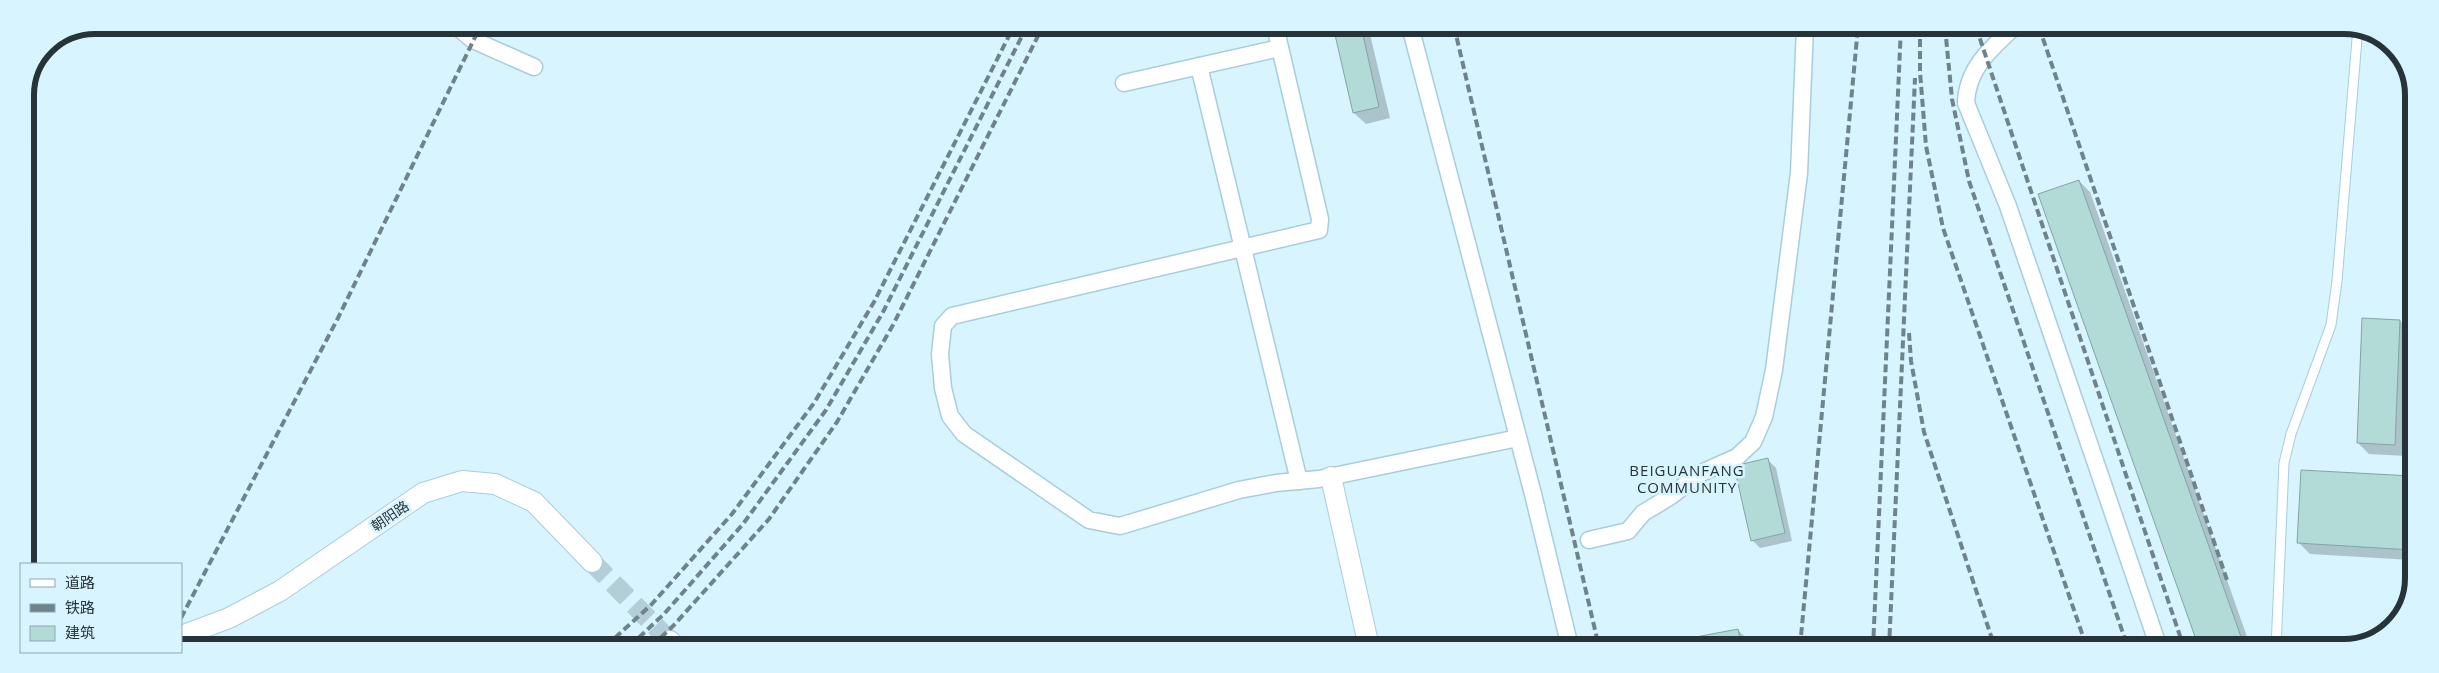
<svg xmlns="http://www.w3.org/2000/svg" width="2439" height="673" font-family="'Open Sans','Noto Sans SC',sans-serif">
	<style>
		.shadow { fill: #0003 }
		.building { fill: #b2dad6; stroke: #80a6a2 }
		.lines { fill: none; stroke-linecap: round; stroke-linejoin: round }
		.tertiary-tunnel { stroke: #b4ced7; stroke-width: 20; stroke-dasharray: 20 10; stroke-linecap: butt }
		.service-casing { stroke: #aacddb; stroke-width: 11 }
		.minor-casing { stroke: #aacddb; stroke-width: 19 }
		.tertiary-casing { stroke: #aacddb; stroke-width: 22 }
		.service { stroke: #fff; stroke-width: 9 }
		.minor { stroke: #fff; stroke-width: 16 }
		.tertiary { stroke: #fff; stroke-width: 20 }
		.rail { stroke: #6f838b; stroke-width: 4; stroke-dasharray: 8 4; stroke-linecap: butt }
		.labels { text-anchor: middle; stroke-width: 5; stroke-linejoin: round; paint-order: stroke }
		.street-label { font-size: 14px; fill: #263439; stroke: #d7f4ff }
		.neighbourhood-label { font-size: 15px; letter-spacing: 1px; fill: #263439; stroke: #d7f4ff }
		.rim { fill: none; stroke: #263439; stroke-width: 6 }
	</style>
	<rect width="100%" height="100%" fill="#d7f4ff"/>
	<g class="shadow">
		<polygon points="1334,26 1368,26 1390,118 1366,124 1354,113"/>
		<polygon points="2079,181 2090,192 2251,648 2200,648"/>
		<polygon points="2400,321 2411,332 2406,456 2369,454 2358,443"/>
		<polygon points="1768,460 1776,468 1792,541 1760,548 1752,540"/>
		<polygon points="2303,471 2412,478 2412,560 2310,554 2299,543"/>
		<polygon points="1738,630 1749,641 1750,647 1700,647 1698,638"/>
	</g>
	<g class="building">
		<polygon points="1333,26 1361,26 1379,107 1353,113"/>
		<polygon points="2079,180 2245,648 2199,648 2038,194"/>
		<polygon points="2362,318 2400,320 2395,445 2357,443"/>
		<polygon points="1768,458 1785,533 1751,541 1734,466"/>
		<polygon points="2301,470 2412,476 2412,550 2297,543"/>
		<polygon points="1738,629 1742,647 1698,647 1696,637"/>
	</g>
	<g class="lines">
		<polyline class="tertiary-tunnel" points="592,562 670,641"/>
		<g class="service-casing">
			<polyline id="service" points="2276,648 2284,463 2291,434 2331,325 2337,281 2358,27"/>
		</g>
		<g class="minor-casing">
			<g id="minor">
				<polyline points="455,25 473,40 534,67"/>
				<polyline points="1275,26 1320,219 1319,230 952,316 943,326 940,354 943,388 950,416 964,434 1089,520 1120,526 1239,490 1276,483 1319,479 1518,438"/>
				<polyline points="1410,26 1533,494 1570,647"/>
				<path d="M2014,27C1990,49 1967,69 1966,103L2008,206L2159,648"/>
				<polyline points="1199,66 1299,481"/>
				<polyline points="1124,83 1280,48"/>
				<polyline points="1589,540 1628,531 1643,513 1671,496 1699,474 1737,457 1753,442 1764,417 1774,370 1799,173 1805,27"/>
			</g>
		</g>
		<g class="tertiary-casing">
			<g id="tertiary">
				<polyline points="1331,477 1369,647"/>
				<polyline points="181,636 229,618 280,591 423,493 462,481 495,484 534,502 592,562"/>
				<polyline points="670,641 675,646"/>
			</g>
		</g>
		<use href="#service" class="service"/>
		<use href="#minor" class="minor"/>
		<use href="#tertiary" class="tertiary"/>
		<g class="rail">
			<polyline points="1454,26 1599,647"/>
			<polyline points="1920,27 1920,72 1926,146 1943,228 2087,648"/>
			<polyline points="1945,27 1952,99 1969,181 2128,648"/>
			<polyline points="1976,27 2184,648"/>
			<polyline points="2039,27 2228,583"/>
			<polyline points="1909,333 1911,361 1924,432 1995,648"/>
			<polyline points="181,618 338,318 481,25"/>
			<polyline points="606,646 651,605 732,514 814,403 874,302 1014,26"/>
			<polyline points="630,646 664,614 743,524 826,410 883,312 1027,26"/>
			<polyline points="652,646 674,625 769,519 837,422 893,325 1043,26"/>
			<polyline points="1800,647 1858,27"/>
			<polyline points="1873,648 1901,27"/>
			<polyline points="1889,648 1915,78"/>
		</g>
	</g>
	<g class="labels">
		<g class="street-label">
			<text transform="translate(390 516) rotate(-34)" y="5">朝阳路</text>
		</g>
		<g class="neighbourhood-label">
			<text x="1687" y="476">BEIGUANFANG<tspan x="1687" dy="17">COMMUNITY</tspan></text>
		</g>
	</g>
	<path d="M0 0H2439V673H0ZM95 34H2344A61 61 0 0 1 2405 95V578A61 61 0 0 1 2344 639H95A61 61 0 0 1 34 578V95A61 61 0 0 1 95 34Z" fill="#d7f4ff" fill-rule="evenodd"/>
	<path class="rim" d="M95 34H2344A61 61 0 0 1 2405 95V578A61 61 0 0 1 2344 639H95A61 61 0 0 1 34 578V95A61 61 0 0 1 95 34Z"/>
	<rect x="20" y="563" width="162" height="90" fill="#d7f4ff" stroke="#90a7b0"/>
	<rect x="30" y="579" width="25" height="8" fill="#ffffff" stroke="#90a7b0"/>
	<text x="65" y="588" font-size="15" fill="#263439">道路</text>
	<rect x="30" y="604" width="25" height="8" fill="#6f838b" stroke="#90a7b0"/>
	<text x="65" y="613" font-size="15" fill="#263439">铁路</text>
	<rect x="30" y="626" width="25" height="15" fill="#b2dad6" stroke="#90a7b0"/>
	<text x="65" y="638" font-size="15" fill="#263439">建筑</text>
</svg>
